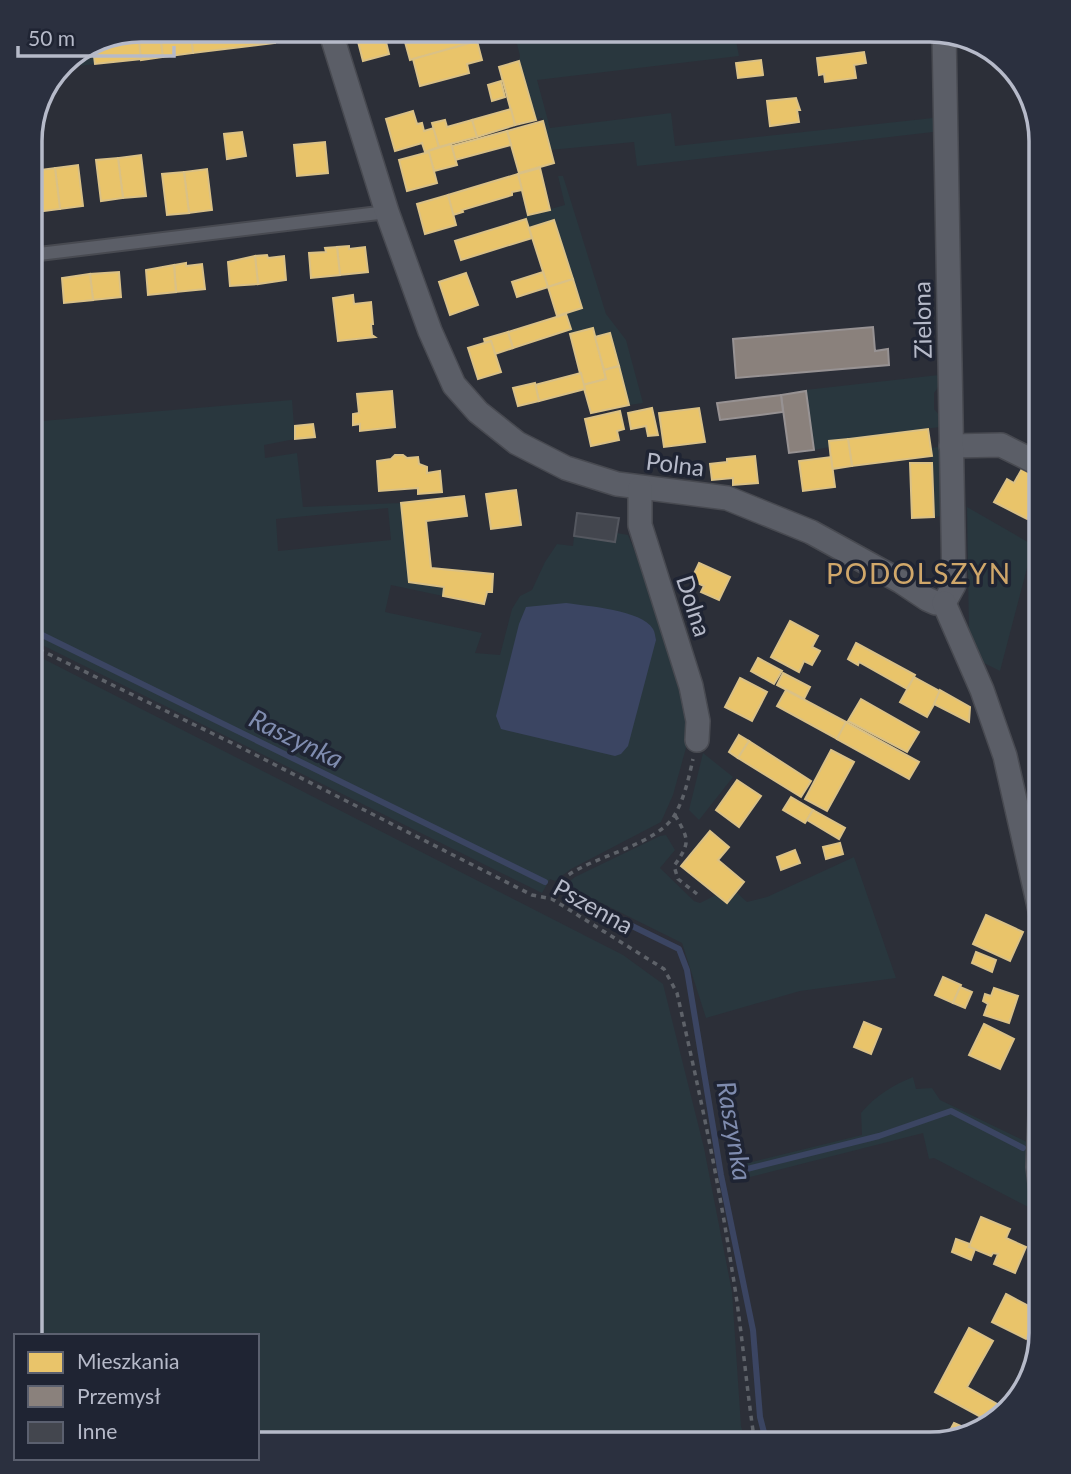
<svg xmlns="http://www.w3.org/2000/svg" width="1071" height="1474" font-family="Lato,sans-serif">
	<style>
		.green { fill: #29373e; fill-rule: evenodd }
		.water { fill: #3b4562 }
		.homes { fill: #e9c46a; stroke: #dac186; stroke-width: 2 }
		.industry { fill: #8a817c; stroke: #979293; stroke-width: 2 }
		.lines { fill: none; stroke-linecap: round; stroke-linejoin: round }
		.stream { stroke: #3b4562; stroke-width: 6 }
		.building { fill: #43464e; stroke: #54575f; stroke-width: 2 }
		.service-casing { stroke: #484a51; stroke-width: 16 }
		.minor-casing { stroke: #484a51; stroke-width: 26 }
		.path { stroke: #5e6269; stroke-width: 3.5; stroke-dasharray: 5 5; stroke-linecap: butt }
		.service { stroke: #5b5e67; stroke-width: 12 }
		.minor { stroke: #5b5e67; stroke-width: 23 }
		.labels { text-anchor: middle; stroke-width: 7; stroke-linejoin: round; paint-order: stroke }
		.street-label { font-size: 24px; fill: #b6bac9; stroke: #1f2433 }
		.water-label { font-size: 26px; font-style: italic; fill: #7f8caf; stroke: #1f2433 }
		.quarter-label { font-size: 28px; letter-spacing: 2px; fill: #d0a76a; stroke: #1f2433 }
		.rim { fill: none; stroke: #b6bac9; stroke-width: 3.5 }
	</style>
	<rect width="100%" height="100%" fill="#2c2f38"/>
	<g class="green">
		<polygon points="505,30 734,30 739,56 537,80 550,128 671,113 675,146 933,118 933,132 637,166 634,142 550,150 542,118 536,120 519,61 520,56 514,32 506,33"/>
		<polygon points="137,31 139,41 95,47"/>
		<polygon points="93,48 95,64 62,68 67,58"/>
		<polygon points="558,176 563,176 606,314 626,340 643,403 629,405 610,333 595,337 592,328 570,334 566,313 582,308 554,220 529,228 525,216 565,205"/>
		<polygon points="939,375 939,386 934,393 934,409 940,416 940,427 829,441 830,447 814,450 805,390"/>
		<path d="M292,400L295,439L264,445L265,458L297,453L303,507L401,503L409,582L444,587L443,596L391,585L385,612L482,633L475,653L500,655L512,609L520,596L532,590L545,562L557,544L573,546L574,536L615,542L617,533L628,535L655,600L692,726L673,795L661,822L571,869L555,881L550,879L542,893L30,639V422ZM388,508L391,540L278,551L276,519Z"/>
		<polygon points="938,447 943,451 944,516 934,517 931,448"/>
		<polygon points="967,507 1033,545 1000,671 982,662 969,633"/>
		<polygon points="30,652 623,955 663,984 704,1148 732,1292 741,1426 746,1444 257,1444 257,1336 30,1336"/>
		<polygon points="703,753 733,777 699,820 689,810"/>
		<polygon points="666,835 675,850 660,868 694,901 700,903 716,895 727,903 736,892 747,902 767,897 854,857 896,978 800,991 706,1018 682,943 565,885 575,877 660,836"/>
		<path d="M913,1077L916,1089L932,1088L940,1100L1031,1144L1034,1210L934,1158L929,1159L923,1133L738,1180L736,1166L862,1135L861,1113C875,1096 893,1085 913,1077Z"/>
	</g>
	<path class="water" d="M566,603C587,606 642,610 653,629C655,632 655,636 656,640L628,746L621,754L615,756L501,729L496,716L519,624L526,607Z"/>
	<g class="homes">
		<polygon points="141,30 160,30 163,57 141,60 137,31"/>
		<polygon points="250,30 273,30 275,43 193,53 191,37"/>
		<polygon points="273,30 301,30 302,39 274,42"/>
		<polygon points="355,30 383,30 389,54 363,61"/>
		<polygon points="451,30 479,30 482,40 410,60 405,42"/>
		<polygon points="479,30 505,30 506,33 482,40"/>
		<polygon points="191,37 193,53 163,57 161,41"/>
		<polygon points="139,41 141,59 95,64 93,48"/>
		<polygon points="477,41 482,60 467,64 469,73 420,86 413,59"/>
		<polygon points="864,52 866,63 854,65 856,78 825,82 824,74 819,75 817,58"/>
		<polygon points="761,60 763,75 738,78 736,63"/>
		<polygon points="519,61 536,120 515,125 499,67"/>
		<polygon points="501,81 505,97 492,101 488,85"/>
		<polygon points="1024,83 1026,85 1030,98 1019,93"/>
		<polygon points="796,98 800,110 797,110 799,122 770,126 767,101"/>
		<polygon points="511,109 515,125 477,137 472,120"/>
		<polygon points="413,111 417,124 422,123 424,131 434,128 439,147 425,152 422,143 395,151 386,119"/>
		<polygon points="445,120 447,127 472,120 477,137 439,147 432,123"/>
		<polygon points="543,121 554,163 519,173 507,131"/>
		<polygon points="507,131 511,145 455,160 452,146"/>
		<polygon points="242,132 246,156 227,159 224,134"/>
		<polygon points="325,142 328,173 297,176 294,145"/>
		<polygon points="451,144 457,165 434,171 428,151"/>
		<polygon points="429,152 437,183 407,191 399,160"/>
		<polygon points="141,155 146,196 123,198 118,158"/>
		<polygon points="118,158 123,198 101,201 96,160"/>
		<polygon points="78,165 83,206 60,209 55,168"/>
		<polygon points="55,168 60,209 37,212 32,171"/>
		<polygon points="540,168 550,210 528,215 518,174"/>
		<polygon points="207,169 212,210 189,213 184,172"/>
		<polygon points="184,172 189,213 167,215 162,174"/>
		<polygon points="518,174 522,190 512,192 512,195 462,210 463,212 453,215 448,195"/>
		<polygon points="448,195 456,225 425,234 417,204"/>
		<polygon points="526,219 532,238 461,260 455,241"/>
		<polygon points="554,220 573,279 548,287 529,228"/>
		<polygon points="349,246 349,249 365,247 368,272 340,275 337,247"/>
		<polygon points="337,247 340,275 311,278 309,253 326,252 325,248"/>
		<polygon points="267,255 268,258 284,256 286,280 258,284 255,256"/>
		<polygon points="255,256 258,284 230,286 228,262"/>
		<polygon points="186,263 186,266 202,264 205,289 176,292 174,265"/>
		<polygon points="174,265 176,292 148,295 146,270"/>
		<polygon points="119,272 121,297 93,300 90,274"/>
		<polygon points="543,272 548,287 517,297 512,282"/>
		<polygon points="466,273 478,305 450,315 439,282"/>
		<polygon points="90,274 93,300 64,303 62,278"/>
		<polygon points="573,279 582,308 557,316 548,287"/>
		<polygon points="353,295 354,304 371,302 373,324 371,324 372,335 375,337 338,341 333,298"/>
		<polygon points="566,314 571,329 513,348 508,332"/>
		<polygon points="593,328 606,379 583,385 570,334"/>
		<polygon points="508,332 513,348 495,354 491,341 485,343 484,339"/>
		<polygon points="610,333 619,366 604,370 595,337"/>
		<polygon points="491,341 501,372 478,379 468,348"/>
		<polygon points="619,366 629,405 591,413 583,385 606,379 604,370"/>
		<polygon points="581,373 585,389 539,401 535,385"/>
		<polygon points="535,383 539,401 518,406 513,388"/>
		<polygon points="392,391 395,427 360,431 360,424 353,425 353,414 359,413 357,394"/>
		<polygon points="652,408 658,435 648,436 646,426 631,429 628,413"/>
		<polygon points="699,408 705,442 664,447 659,413"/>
		<polygon points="620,411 624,429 617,431 619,440 591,446 585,419"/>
		<polygon points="313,424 315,437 295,439 295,426"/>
		<polygon points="928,429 932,456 852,466 848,439"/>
		<polygon points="848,439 852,466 832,469 829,441"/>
		<polygon points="395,455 403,455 407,458 418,457 419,464 427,467 427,473 440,471 442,492 418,494 418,488 379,491 377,461 391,459"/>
		<polygon points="755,456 758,483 733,485 733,478 712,480 710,464 727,462 727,459"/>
		<polygon points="831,457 835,487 803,491 799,461"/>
		<polygon points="910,463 932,463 934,517 912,518"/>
		<polygon points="1023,467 1041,477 1032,493 1039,496 1027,519 994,502 1007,479 1014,483"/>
		<polygon points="516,490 521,525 491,529 486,494"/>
		<polygon points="464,496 467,516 426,521 431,568 493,574 492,592 487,592 484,604 443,596 444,587 409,582 401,503"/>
		<polygon points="699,563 730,577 719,600 701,592 704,586 691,580"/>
		<polygon points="790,621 818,636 812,647 820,651 812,665 804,661 799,672 771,657"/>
		<polygon points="856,643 915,675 907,689 859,662 858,665 848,659"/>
		<polygon points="758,658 782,671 774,684 751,671"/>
		<polygon points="783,673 810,687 804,699 777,685"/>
		<polygon points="914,677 941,692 927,717 900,702"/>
		<polygon points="740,678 767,692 752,721 725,707"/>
		<polygon points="786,690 846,722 837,739 777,706"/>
		<polygon points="940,690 970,707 969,722 934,704"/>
		<polygon points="861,699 919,732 907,752 848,721"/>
		<polygon points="846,722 919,762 909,779 837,739"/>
		<polygon points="739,735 749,741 738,758 729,752"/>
		<polygon points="749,741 811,781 801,797 738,758"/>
		<polygon points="831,750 854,762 827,811 805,799"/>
		<polygon points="737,780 761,796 739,827 716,810"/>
		<polygon points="791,797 813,810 805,823 783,810"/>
		<polygon points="813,810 845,828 839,839 807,820"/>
		<polygon points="710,831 729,847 718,860 744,882 727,903 681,866"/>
		<polygon points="840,843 843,854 826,859 823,847"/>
		<polygon points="795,850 800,863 781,870 777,857"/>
		<polygon points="986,915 1023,932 1010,961 973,944"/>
		<polygon points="976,952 996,960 992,972 972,963"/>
		<polygon points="943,977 961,985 953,1003 935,995"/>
		<polygon points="960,987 972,992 965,1008 953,1003"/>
		<polygon points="994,988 1018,996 1009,1023 984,1015 988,1004 983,1001 985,994 991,996"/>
		<polygon points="864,1022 881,1029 871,1054 854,1047"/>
		<polygon points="984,1024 1014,1039 1000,1069 969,1055"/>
		<polygon points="981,1217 1010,1229 1006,1238 1026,1247 1015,1273 994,1264 998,1254 993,1253 991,1256 969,1247"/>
		<polygon points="956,1239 970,1244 969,1247 975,1249 971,1260 952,1252"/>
		<polygon points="1006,1294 1040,1312 1026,1339 992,1322"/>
		<polygon points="969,1328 993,1341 967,1387 1006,1409 992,1423 935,1392"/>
		<polygon points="954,1423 970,1430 972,1433 944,1441"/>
	</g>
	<g class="industry">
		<polygon points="873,327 875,351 888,349 889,365 736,378 733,339"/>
		<polygon points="806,391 814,450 789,453 781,395"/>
		<polygon points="781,395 783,412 720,420 717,403"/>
	</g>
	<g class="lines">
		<g class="stream">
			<polyline points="30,629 545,882"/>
			<polyline points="567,894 679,949 687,970 721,1175 753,1330 760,1417 767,1444"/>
			<polyline points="743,1170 879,1136 951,1111 1023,1148"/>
		</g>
	</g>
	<polygon class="building" points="577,513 619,518 615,542 574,536"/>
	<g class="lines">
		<g class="service-casing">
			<polyline id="service" points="30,252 39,254 387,212"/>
		</g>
		<g class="minor-casing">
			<g id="minor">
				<polyline points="330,30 387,212 430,331 454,385 478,412 517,443 566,468 617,484 727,498 811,532 900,581 927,599 936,603 944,603"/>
				<polyline points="951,446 1001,445 1041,465"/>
				<polyline points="640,488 640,525 691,686 698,721 697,740"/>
				<polyline points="944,603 954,585 944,32"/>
				<polyline points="944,603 982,690 1005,756 1041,915"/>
				<polyline points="1041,1191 1038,1167 1041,1089"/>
			</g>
		</g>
		<g class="path">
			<path d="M30,645L232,743L532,895L552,899L664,969L677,993C698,1085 718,1177 732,1270C742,1328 746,1386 755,1444"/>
			<path d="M675,815C689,840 691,842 674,866L678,879L697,894"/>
			<path d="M552,899C556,892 560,881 567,876C594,856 656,845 674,816C684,800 689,777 693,759"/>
		</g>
		<use href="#service" class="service"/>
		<use href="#minor" class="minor"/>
	</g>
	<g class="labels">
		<g class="street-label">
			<text transform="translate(923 320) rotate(-91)" y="8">Zielona</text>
			<text transform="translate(675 465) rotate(7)" y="8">Polna</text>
			<text transform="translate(693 606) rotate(72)" y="8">Dolna</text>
			<text transform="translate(593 907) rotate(29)" y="8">Pszenna</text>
		</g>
		<g class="water-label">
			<text transform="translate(296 739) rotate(26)" y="9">Raszynka</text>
			<text transform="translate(734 1131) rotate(80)" y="9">Raszynka</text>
		</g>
		<g class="quarter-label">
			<text x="919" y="584">PODOLSZYN</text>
		</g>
	</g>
	<path d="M0 0H1071V1474H0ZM141 42H930A99 99 0 0 1 1029 141V1333A99 99 0 0 1 930 1432H141A99 99 0 0 1 42 1333V141A99 99 0 0 1 141 42Z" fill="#2b303f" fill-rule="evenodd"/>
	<path class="rim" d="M141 42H930A99 99 0 0 1 1029 141V1333A99 99 0 0 1 930 1432H141A99 99 0 0 1 42 1333V141A99 99 0 0 1 141 42Z"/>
	<rect x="14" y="1334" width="245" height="126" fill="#1f2433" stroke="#5b606f" stroke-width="2"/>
	<rect x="28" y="1352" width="35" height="21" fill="#e9c46a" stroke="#5b606f" stroke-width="2"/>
	<text x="77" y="1369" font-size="21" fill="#b6bac9">Mieszkania</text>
	<rect x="28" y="1386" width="35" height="21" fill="#8a817c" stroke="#5b606f" stroke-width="2"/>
	<text x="77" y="1404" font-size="21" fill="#b6bac9">Przemysł</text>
	<rect x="28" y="1422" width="35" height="21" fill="#43464e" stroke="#5b606f" stroke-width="2"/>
	<text x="77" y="1439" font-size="21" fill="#b6bac9">Inne</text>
	<path d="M18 46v10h156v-10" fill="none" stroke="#b6bac9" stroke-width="3.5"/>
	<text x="28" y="46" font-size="21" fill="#b6bac9" stroke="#1f2433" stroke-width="5" paint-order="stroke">50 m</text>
</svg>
